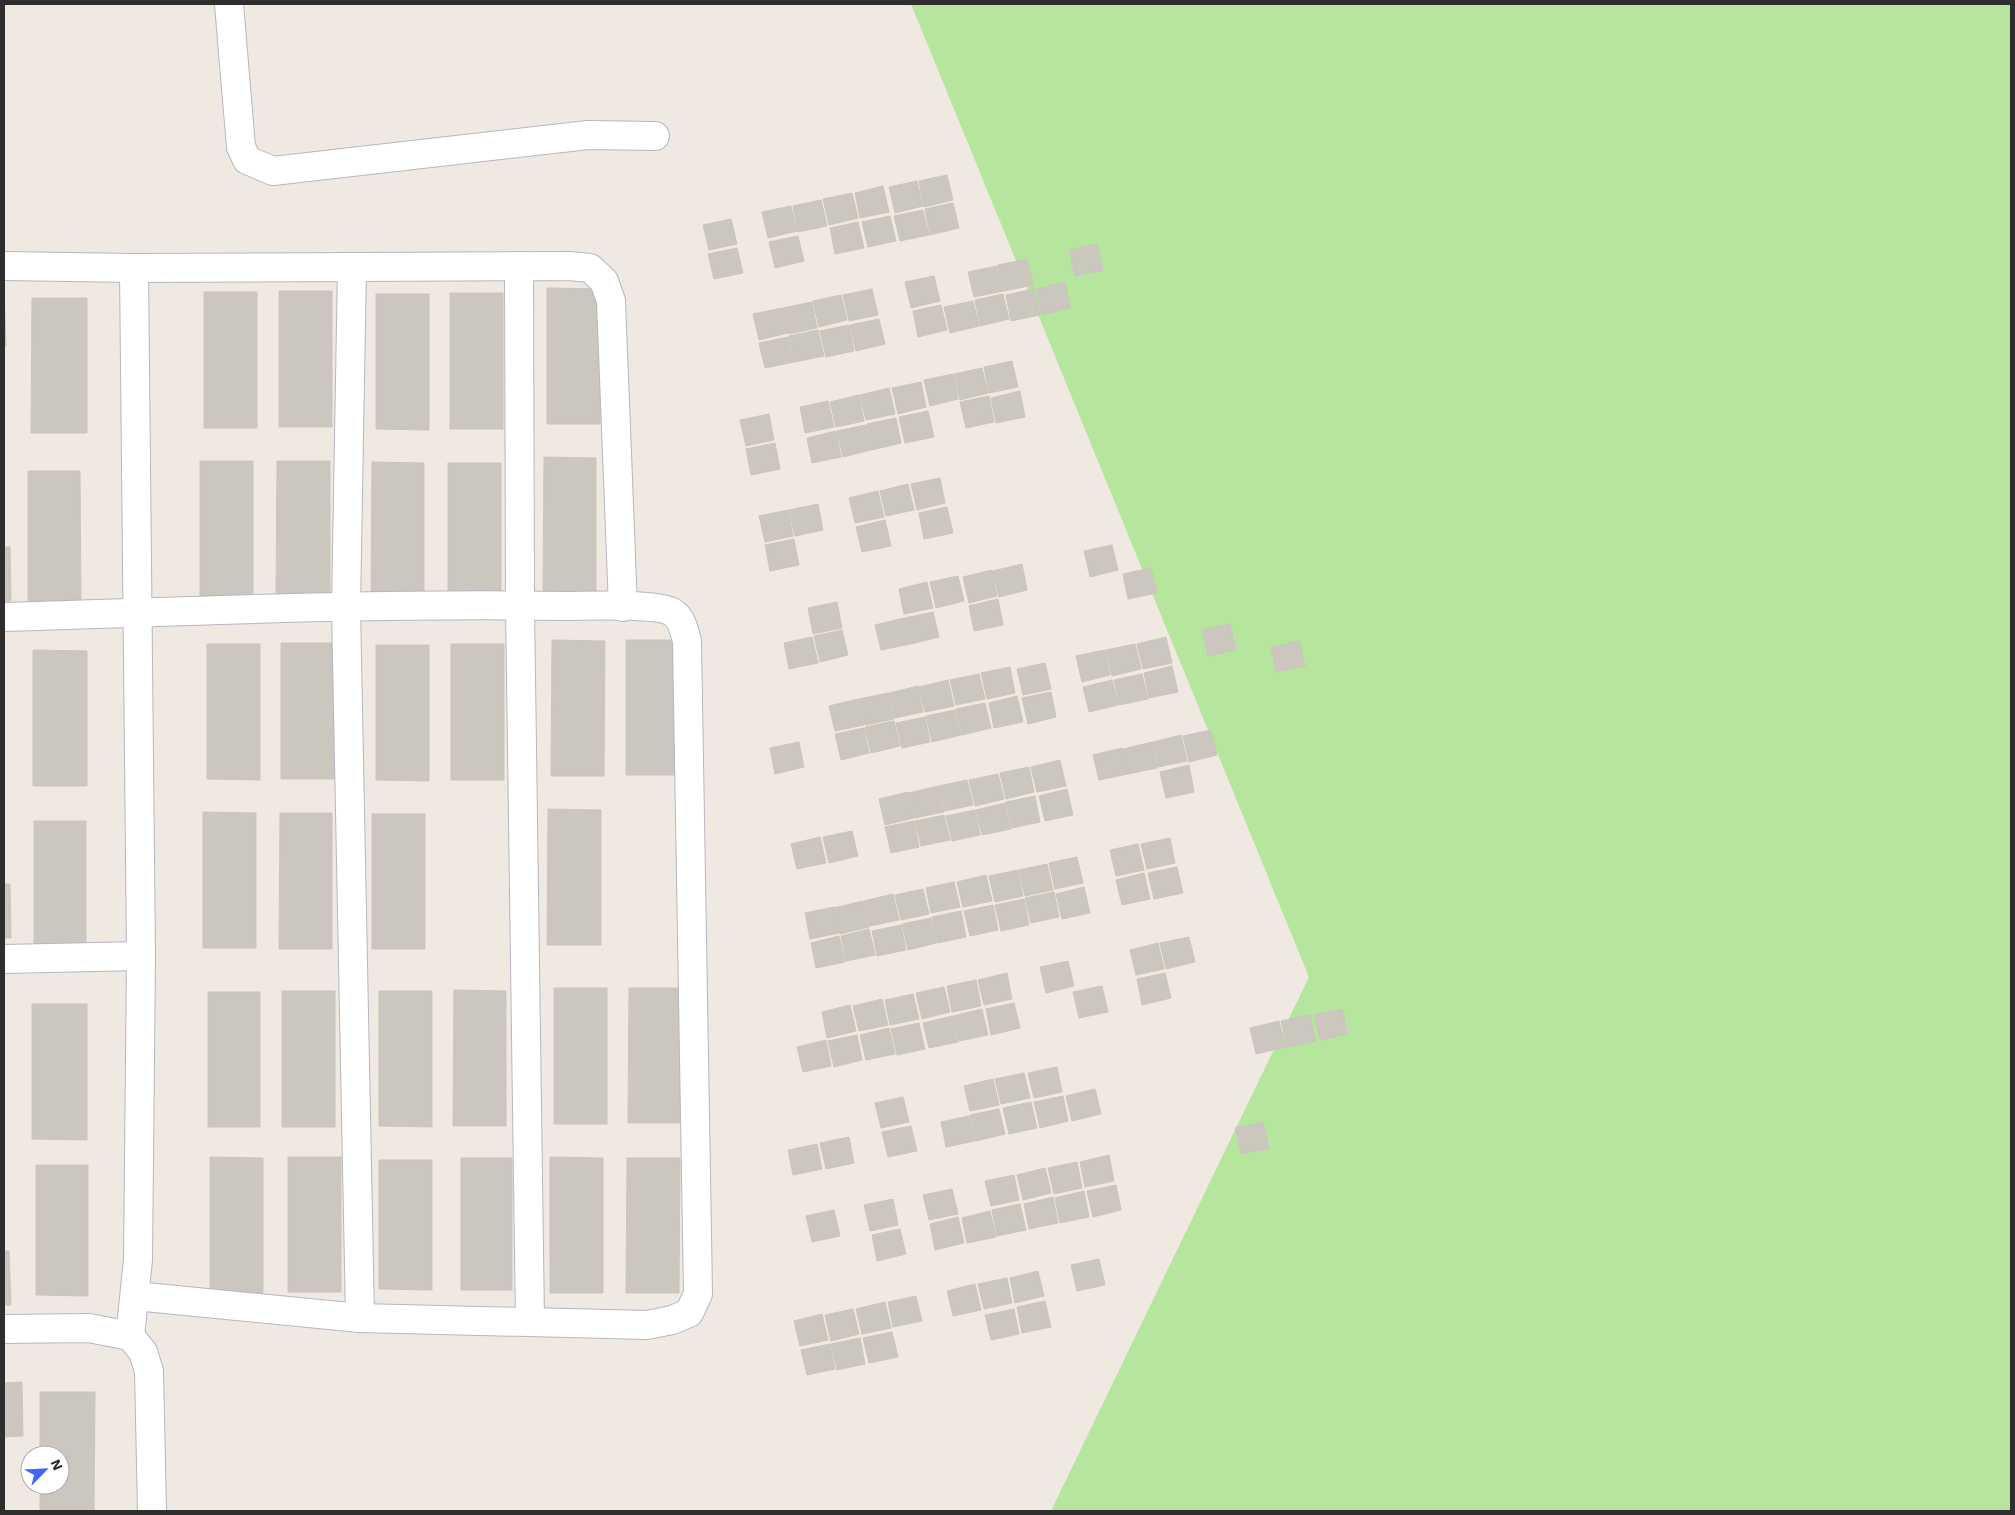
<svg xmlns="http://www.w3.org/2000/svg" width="2015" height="1515" font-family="'Work Sans',sans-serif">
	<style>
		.green { fill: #b6e59e }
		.building { fill: #cbc7bf; stroke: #cbc5ba }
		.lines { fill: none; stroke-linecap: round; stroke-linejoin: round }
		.street-casing { stroke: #b4b7c1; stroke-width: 30 }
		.street { stroke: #fff; stroke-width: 28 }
	</style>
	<rect width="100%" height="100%" fill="#efe9e1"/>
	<polygon class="green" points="911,4 2011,4 2011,1511 1051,1511 1309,977"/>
	<g class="building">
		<polygon points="947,175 953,200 924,207 919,181"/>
		<polygon points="917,181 923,206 895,213 889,187"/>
		<polygon points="883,186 889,212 860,218 855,193"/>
		<polygon points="852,193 858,218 829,225 823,199"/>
		<polygon points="821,200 827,226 798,232 793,206"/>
		<polygon points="953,203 959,228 930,235 925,209"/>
		<polygon points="791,206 797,231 768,238 762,212"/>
		<polygon points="923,210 929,235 900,241 894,216"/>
		<polygon points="890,216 896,241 868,247 862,222"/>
		<polygon points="731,219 737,244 709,250 703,225"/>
		<polygon points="858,222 864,248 835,254 830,228"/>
		<polygon points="798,236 804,261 775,268 769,242"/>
		<polygon points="1097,244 1103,270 1075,276 1069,250"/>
		<polygon points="737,248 743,273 714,279 708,254"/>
		<polygon points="1027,259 1033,285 1004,291 998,265"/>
		<polygon points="997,266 1003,291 974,297 968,272"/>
		<polygon points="934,276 940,301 911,308 905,282"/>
		<polygon points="1065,282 1070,308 1042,315 1036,289"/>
		<polygon points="547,288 601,289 600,424 547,424"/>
		<polygon points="872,289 878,315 849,321 843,295"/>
		<polygon points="1034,289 1040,315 1011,321 1006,295"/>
		<rect x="279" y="291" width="53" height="136"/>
		<polygon points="4,292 6,346 4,346"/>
		<rect x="204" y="292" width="53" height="136"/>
		<rect x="450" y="293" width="53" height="136"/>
		<polygon points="376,294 429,294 429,430 376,429"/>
		<polygon points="1003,294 1009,319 980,326 975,300"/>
		<polygon points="841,295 847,320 819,327 813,301"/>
		<polygon points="32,298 87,298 87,433 31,433"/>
		<polygon points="973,301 979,326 950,333 944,307"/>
		<polygon points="812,302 817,328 789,334 783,308"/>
		<polygon points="941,305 947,330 918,337 913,311"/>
		<polygon points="782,308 788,333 759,340 753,314"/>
		<polygon points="879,319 885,344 856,351 850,325"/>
		<polygon points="849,325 854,351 826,357 820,331"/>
		<polygon points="818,330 824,356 795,362 789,336"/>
		<polygon points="788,337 794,362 765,368 759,343"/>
		<polygon points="1012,361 1018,387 989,393 984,367"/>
		<polygon points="982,368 988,393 960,400 954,374"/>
		<polygon points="953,374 958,399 930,406 924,380"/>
		<polygon points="921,382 926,407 898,414 892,388"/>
		<polygon points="889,388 895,414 866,420 860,395"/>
		<polygon points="1020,391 1025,417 996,423 991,398"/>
		<polygon points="859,395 864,421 836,427 830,402"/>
		<polygon points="989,396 994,422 966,428 960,402"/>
		<polygon points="828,401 834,427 805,433 800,407"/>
		<polygon points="928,411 934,437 905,443 899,417"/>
		<polygon points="769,414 774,440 746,446 740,420"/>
		<polygon points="896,418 901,443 872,450 867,424"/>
		<polygon points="866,425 871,450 843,457 837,431"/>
		<polygon points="836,431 841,457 812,463 807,438"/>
		<polygon points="775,443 780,469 751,475 746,449"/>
		<polygon points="544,457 596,458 596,593 543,593"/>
		<rect x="200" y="461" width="53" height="135"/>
		<polygon points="277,461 330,461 330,597 276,597"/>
		<polygon points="372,462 424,463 424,598 371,598"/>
		<rect x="448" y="463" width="53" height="136"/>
		<polygon points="28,471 80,471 81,602 28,602"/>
		<polygon points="940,478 945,503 917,510 911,484"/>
		<polygon points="908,484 914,510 886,516 880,491"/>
		<polygon points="878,491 884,517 855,523 849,498"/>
		<polygon points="818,504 823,530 795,536 789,510"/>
		<polygon points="947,507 953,533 924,539 919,513"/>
		<polygon points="788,510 793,536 765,542 759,516"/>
		<polygon points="885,520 891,546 862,552 856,527"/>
		<polygon points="794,539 799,565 770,571 765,545"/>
		<polygon points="1112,545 1118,570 1090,577 1084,551"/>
		<polygon points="4,547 10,547 11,601 4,601"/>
		<polygon points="1022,564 1027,590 999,597 993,571"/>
		<polygon points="1151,568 1157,593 1128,599 1123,574"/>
		<polygon points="992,570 997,596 969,603 963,577"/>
		<polygon points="958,576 964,601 936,608 930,582"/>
		<polygon points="927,582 933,608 904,614 899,589"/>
		<polygon points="998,599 1003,625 974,631 969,606"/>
		<polygon points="837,602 842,628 813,634 808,608"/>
		<polygon points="933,612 939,637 911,644 905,618"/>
		<polygon points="904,618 910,644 881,650 875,625"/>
		<polygon points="1230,624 1236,650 1208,656 1202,630"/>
		<polygon points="842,630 848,655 820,662 814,636"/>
		<polygon points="812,637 818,663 789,669 784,643"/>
		<polygon points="1166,637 1172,663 1143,669 1137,644"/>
		<polygon points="552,640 605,641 604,776 551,776"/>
		<rect x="626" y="640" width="53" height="135"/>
		<polygon points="1299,641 1305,666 1276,672 1271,647"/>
		<polygon points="281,643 335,643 334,779 281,779"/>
		<polygon points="207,644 260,644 260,780 207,779"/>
		<rect x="451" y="644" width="53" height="136"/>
		<polygon points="1135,644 1141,669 1112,676 1106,650"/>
		<polygon points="376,645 429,645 429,781 376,780"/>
		<polygon points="33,650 87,651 87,786 33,786"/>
		<polygon points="1105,650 1110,675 1082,682 1076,656"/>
		<polygon points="1045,663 1051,689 1023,695 1017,669"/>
		<polygon points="1172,666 1178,692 1149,698 1144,673"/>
		<polygon points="1010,667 1015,693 987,699 981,673"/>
		<polygon points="979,674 985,699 956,705 950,680"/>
		<polygon points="1142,674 1148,699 1119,705 1114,680"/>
		<polygon points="948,680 954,706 925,712 919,687"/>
		<polygon points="1112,680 1118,705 1089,712 1083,687"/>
		<polygon points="918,686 923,712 895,718 889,693"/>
		<polygon points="1051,692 1056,717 1028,724 1022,698"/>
		<polygon points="888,693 894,719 865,725 859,699"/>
		<polygon points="1017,696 1023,722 994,728 989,703"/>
		<polygon points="858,699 864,725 835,731 829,706"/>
		<polygon points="985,703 991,728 962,735 956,709"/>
		<polygon points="955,710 961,735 932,742 926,716"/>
		<polygon points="925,717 930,742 902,748 896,723"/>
		<polygon points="894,721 900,746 871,753 865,727"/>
		<polygon points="864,728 869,753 841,760 835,734"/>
		<polygon points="1211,730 1217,755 1189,762 1183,736"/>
		<polygon points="1181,735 1187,761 1158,767 1153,742"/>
		<polygon points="799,742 804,767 775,774 770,748"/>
		<polygon points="1152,742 1157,768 1128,774 1123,749"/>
		<polygon points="1122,748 1128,774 1099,780 1093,755"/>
		<polygon points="1060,760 1066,786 1037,792 1031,767"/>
		<polygon points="1189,765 1194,792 1166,798 1160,772"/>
		<polygon points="1029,767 1034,792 1006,799 1000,773"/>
		<polygon points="998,774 1004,799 975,806 969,780"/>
		<polygon points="967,780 973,805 945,811 939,786"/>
		<polygon points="938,786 944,812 915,818 909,793"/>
		<polygon points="1067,789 1073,815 1045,821 1039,796"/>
		<polygon points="908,792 914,818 885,825 879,799"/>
		<polygon points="1035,796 1040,822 1012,828 1006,802"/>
		<polygon points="1005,803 1011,829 982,835 976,810"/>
		<polygon points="548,809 601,810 601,945 547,945"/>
		<polygon points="975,810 980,835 952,841 946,816"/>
		<polygon points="203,812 256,813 256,948 203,948"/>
		<polygon points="280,813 332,813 332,949 279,949"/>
		<rect x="372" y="814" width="53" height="135"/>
		<polygon points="944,815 950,840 921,846 915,821"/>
		<rect x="34" y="821" width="52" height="131"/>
		<polygon points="914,821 919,847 891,853 885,827"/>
		<polygon points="852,831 858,856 829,863 823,837"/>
		<polygon points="820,837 826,863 797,869 791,844"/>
		<polygon points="1170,838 1175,863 1147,869 1141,844"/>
		<polygon points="1138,844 1144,870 1116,876 1110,850"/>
		<polygon points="1077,857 1083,883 1055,889 1049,863"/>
		<polygon points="1047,864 1053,890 1025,896 1019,870"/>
		<polygon points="1177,867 1183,893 1154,899 1148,873"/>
		<polygon points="1018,870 1023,896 995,902 989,876"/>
		<polygon points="1144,873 1150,899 1122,905 1116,880"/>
		<polygon points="986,875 992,901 963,907 957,882"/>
		<polygon points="954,882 960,907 931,913 926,888"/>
		<polygon points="4,884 10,884 11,938 4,938"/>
		<polygon points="1084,887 1090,913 1062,919 1056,894"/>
		<polygon points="923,889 929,914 901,920 895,895"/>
		<polygon points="1054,892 1059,917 1031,923 1025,898"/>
		<polygon points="893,894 899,920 870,926 864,901"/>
		<polygon points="1024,899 1029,925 1001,931 995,905"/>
		<polygon points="863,901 869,927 840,934 834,908"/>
		<polygon points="993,905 998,930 970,936 964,911"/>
		<polygon points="834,907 839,933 810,939 805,913"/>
		<polygon points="961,911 966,937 937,943 932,917"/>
		<polygon points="931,918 936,943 908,950 902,924"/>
		<polygon points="901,925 906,950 877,956 872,931"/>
		<polygon points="869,929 875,955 846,961 841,936"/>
		<polygon points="839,936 845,962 816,968 811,943"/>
		<polygon points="1189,937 1195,962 1166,969 1160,943"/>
		<polygon points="1158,943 1164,969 1136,975 1130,950"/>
		<polygon points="1068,961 1074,986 1046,993 1040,967"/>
		<polygon points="1007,973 1012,999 984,1005 978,980"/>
		<polygon points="1165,973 1171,998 1142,1005 1137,979"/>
		<polygon points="976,980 981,1006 952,1012 947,986"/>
		<polygon points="1102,986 1108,1012 1079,1018 1073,992"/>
		<polygon points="944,987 950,1012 922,1019 916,993"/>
		<rect x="554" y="988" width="53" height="136"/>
		<polygon points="629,988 681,988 681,1123 628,1123"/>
		<polygon points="454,990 506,991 506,1126 453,1126"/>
		<rect x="282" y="991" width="53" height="136"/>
		<polygon points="379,991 432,991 432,1127 379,1126"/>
		<rect x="208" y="992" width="52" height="135"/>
		<polygon points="913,994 919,1019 890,1025 885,1000"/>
		<polygon points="882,999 888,1025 859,1031 853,1006"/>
		<polygon points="1014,1003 1020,1028 991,1035 986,1009"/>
		<polygon points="32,1004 87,1004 87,1140 32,1139"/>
		<polygon points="850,1005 856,1031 827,1038 822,1012"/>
		<polygon points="982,1009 988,1035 959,1041 953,1016"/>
		<polygon points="1342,1009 1348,1034 1320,1040 1314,1015"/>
		<polygon points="1310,1015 1316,1041 1287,1047 1281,1021"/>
		<polygon points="952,1016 958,1042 929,1048 923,1023"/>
		<polygon points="1279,1021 1285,1047 1256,1054 1250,1028"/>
		<polygon points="919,1023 925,1049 897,1055 891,1029"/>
		<polygon points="889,1028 895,1054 866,1060 860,1035"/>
		<polygon points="857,1035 862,1060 834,1067 828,1041"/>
		<polygon points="826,1040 831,1066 803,1072 797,1047"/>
		<polygon points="1057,1067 1062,1092 1034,1098 1028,1073"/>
		<polygon points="1024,1073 1030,1098 1001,1104 995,1079"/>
		<polygon points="993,1079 999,1105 970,1111 964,1086"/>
		<polygon points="1095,1089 1101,1114 1072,1121 1066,1096"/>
		<polygon points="1063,1096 1068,1121 1040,1128 1034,1102"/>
		<polygon points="903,1097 909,1122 881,1128 875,1103"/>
		<polygon points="1031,1102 1037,1128 1009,1134 1003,1108"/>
		<polygon points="999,1109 1005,1134 976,1141 970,1115"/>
		<polygon points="969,1116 975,1141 946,1147 941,1122"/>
		<polygon points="1263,1122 1269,1148 1241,1154 1235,1128"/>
		<polygon points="911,1126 917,1151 888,1157 882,1132"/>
		<polygon points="849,1137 854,1163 826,1169 820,1143"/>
		<polygon points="817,1144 822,1169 793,1175 788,1150"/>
		<polygon points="1109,1155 1114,1181 1085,1187 1080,1162"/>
		<polygon points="210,1157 263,1158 263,1293 210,1293"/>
		<rect x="288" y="1157" width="53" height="135"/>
		<polygon points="550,1157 603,1158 603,1293 550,1293"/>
		<rect x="461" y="1158" width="51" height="132"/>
		<polygon points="627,1158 680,1158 679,1293 626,1293"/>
		<polygon points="379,1160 432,1160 432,1290 379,1289"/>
		<polygon points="1077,1162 1082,1188 1054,1194 1048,1168"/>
		<polygon points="36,1165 88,1165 88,1296 36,1295"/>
		<polygon points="1045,1168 1051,1193 1023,1200 1017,1175"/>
		<polygon points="1014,1175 1019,1200 991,1206 985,1181"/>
		<polygon points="1116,1185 1121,1210 1093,1217 1087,1191"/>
		<polygon points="952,1189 958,1214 929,1220 923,1195"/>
		<polygon points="1084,1191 1089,1217 1060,1223 1055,1198"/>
		<polygon points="1053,1197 1058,1223 1029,1229 1024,1204"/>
		<polygon points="893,1199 898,1225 870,1231 864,1205"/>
		<polygon points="1020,1204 1026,1230 997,1236 992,1210"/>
		<polygon points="834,1210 840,1236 812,1242 806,1216"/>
		<polygon points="990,1211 996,1237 967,1243 962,1218"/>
		<polygon points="958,1217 964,1243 935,1250 930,1224"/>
		<polygon points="900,1229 906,1254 877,1261 872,1235"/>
		<polygon points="4,1251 9,1251 11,1305 4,1305"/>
		<polygon points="1099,1259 1105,1285 1077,1291 1071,1265"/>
		<polygon points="1038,1271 1044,1296 1015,1303 1010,1278"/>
		<polygon points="1007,1278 1012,1303 984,1309 978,1284"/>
		<polygon points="975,1284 981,1310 953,1316 947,1291"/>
		<polygon points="916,1296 922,1321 893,1327 888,1302"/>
		<polygon points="1045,1301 1051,1327 1022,1333 1017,1307"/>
		<polygon points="885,1302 891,1328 862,1334 856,1309"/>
		<polygon points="853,1309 859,1334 831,1341 825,1315"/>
		<polygon points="1014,1309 1019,1334 991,1340 985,1315"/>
		<polygon points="822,1314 828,1340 800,1346 794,1321"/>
		<polygon points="892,1332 898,1357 869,1363 863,1338"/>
		<polygon points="860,1338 865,1364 837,1370 831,1344"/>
		<polygon points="830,1344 835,1369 807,1375 801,1350"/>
		<polygon points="22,1382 23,1436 4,1437 4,1383"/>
		<polygon points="40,1392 95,1392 94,1511 40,1511 40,1485 60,1485 60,1455 40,1455"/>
	</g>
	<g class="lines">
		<g class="street-casing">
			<g id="street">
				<polyline points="229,4 241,147 247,160 273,171 588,135 655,136"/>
				<polyline points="4,266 134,268 570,266 590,268 604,281 611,301 623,607"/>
				<polyline points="519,266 520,605 530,1321"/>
				<polyline points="352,267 346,608 360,1318"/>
				<path d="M4,617C191,611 379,603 567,606C588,606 656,603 672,612C682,618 684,630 687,641L698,1294L689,1313L672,1320L647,1325L360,1318L135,1296"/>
				<polyline points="4,959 141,956"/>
				<polyline points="4,1329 89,1328 130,1336 143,1352 149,1371 152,1511"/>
				<polyline points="130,1336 138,1260 141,956 134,268"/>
			</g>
		</g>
		<use href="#street" class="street"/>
	</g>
	<rect width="2015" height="1515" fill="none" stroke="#2e2e2e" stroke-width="10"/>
	<g transform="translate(45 1470) rotate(66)"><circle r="24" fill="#ffffff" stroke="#ababab"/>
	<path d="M0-4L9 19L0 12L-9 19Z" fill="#4264fb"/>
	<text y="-8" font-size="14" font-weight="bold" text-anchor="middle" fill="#2e2e2e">N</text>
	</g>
</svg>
